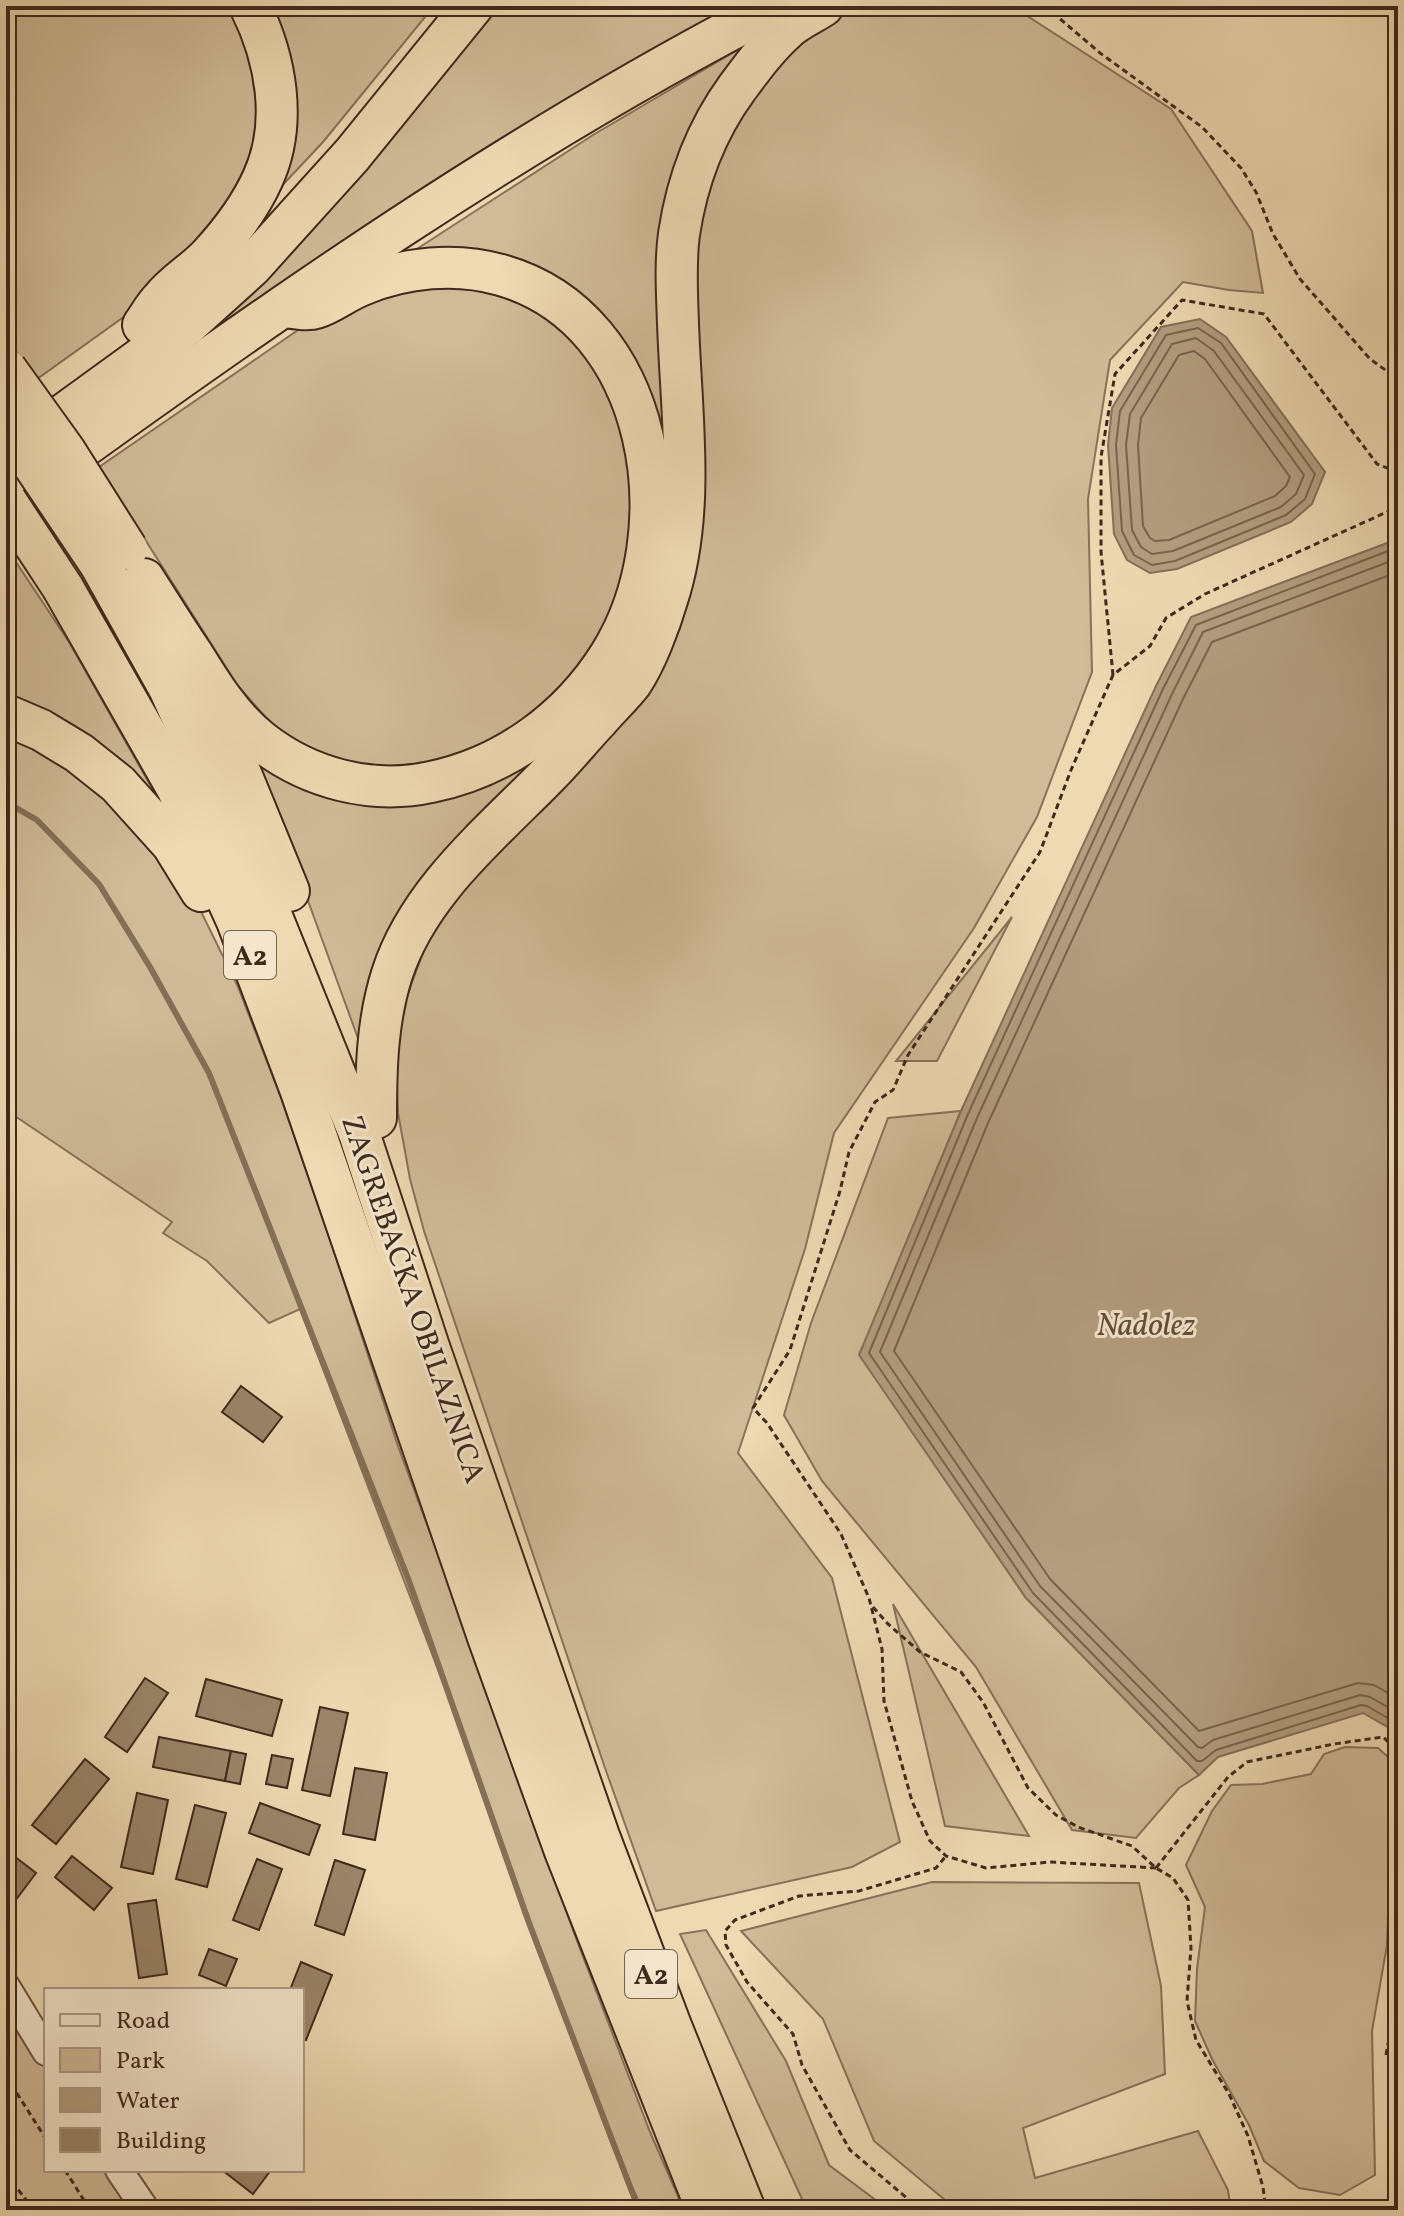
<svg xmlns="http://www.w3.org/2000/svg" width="1404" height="2216" font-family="Vollkorn,serif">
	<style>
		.green { fill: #d0bb98; stroke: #88725a; stroke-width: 2 }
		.water { fill: #b29d7f; stroke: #846f57; stroke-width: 2 }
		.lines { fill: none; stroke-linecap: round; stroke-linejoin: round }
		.shore { stroke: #78634d; stroke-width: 2 }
		.stream { stroke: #846f57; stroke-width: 6 }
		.building { fill: #9a856a; stroke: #3f291b; stroke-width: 2 }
		.minor-casing { stroke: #6b5541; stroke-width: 30 }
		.highway-casing { stroke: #3f291b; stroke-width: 44 }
		.path { stroke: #3f291b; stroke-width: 3; stroke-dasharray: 6 4; stroke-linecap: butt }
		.minor { stroke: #f4e6cd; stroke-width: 26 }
		.highway { stroke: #eed9b2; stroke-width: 40 }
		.highway-bridge-casing { stroke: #3f291b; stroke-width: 44; stroke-linecap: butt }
		.highway-bridge { stroke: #eed9b2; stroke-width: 40 }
		.labels { text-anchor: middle; stroke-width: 6; stroke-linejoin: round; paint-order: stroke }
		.shield { fill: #f4e6cd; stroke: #756250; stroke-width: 2 }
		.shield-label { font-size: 28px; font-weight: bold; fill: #3f291b }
		.street-label { font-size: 30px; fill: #3f291b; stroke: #f4e6cd }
		.water-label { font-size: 32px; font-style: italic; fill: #624c39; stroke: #f4e6cd }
	</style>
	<rect width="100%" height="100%" fill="#eed9b2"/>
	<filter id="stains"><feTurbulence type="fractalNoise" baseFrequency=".0025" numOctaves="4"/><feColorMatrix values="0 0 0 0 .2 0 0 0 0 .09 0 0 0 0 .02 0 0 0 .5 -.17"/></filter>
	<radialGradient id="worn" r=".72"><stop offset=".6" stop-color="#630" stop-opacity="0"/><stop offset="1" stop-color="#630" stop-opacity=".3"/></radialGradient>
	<g class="green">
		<polygon points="6,6 238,6 264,104 240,198 146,301 37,379 6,338"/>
		<polygon points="265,6 434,6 323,142 245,225 263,200"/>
		<polygon points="499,6 737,6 112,401 431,86"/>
		<polygon points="841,6 1012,6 1171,109 1252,231 1263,293 1229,290 1183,282 1110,360 1088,499 1092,672 1037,817 974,928 834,1133 805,1249 738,1453 832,1578 900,1842 852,1867 656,1911 605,1768 424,1231 410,1179 398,1113 396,1057 405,1001 426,945 462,886 635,700 691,279 713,156 777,57"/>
		<polygon points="763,35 709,99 671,493 619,344 409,254 593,135"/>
		<polygon points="463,282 532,303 597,358 631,438 632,562 587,661 519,729 457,760 380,769 341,763 311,751 280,733 238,686 99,467 304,326 397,289"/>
		<path d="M6,547L69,642L157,797C110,749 73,715 6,695Z"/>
		<polygon points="610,682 450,849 367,1063 291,854 235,724 412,797"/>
		<polygon points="6,725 72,761 189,887 238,987 281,1098 330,1240 398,1446 471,1644 574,1933 650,2132 684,2210 643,2210 612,2145 452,1706 300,1309 269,1323 207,1261 163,1233 172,1222 6,1110"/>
		<polygon points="1012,917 937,1061 896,1061"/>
		<polygon points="961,1111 860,1355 1026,1598 1199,1775 1179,1788 1136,1838 1072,1830 976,1667 822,1481 784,1415 811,1323 888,1118"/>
		<polygon points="893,1604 1029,1836 945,1826"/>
		<polygon points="1345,1747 1378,1748 1398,1766 1398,1903 1388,1914 1387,1945 1372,2031 1375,2175 1340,2195 1299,2188 1264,2161 1249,2125 1212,2059 1195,2021 1197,1969 1205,1907 1186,1865 1212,1811 1231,1785 1262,1784 1311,1774 1324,1754"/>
		<polygon points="932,1882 1139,1883 1161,1986 1165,2074 1023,2128 1035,2178 1198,2131 1228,2190 1231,2210 957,2210 874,2141 823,2019 741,1931"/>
		<polygon points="706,1930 786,2061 829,2165 889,2210 807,2210 680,1934"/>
		<polygon points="6,2005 46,2070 46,2170 108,2170 134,2210 6,2210"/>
	</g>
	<g class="water">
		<polygon points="1200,319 1226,337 1325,472 1312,504 1291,522 1177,569 1150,573 1127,560 1114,534 1108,445 1112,408 1161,327"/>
		<polygon points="1398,541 1398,1733 1363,1713 1218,1757 1199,1775 1026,1598 859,1355 961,1111 1156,686 1191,617 1387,543"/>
	</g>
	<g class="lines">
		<g class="shore">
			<polygon points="1198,328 1221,343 1315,474 1305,499 1286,515 1175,561 1152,565 1134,555 1122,531 1116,445 1120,411 1166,335"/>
			<polygon points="1196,338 1214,351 1304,475 1296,494 1281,507 1173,551 1152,554 1141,547 1132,530 1126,445 1130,414 1172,344"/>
			<polygon points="1194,351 1205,359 1290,477 1286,486 1275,496 1169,540 1155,541 1150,538 1143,526 1138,445 1141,418 1179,355"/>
			<polyline points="1398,549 1388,551 1196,625 1163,689 968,1114 869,1353 1033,1593 1197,1761 1202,1761 1216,1750 1361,1705 1367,1706 1398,1724"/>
			<polyline points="1398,560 1391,561 1203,632 1172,694 977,1118 880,1352 1040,1586 1198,1747 1202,1748 1213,1740 1360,1695 1370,1697 1398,1713"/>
			<polyline points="1398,572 1212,642 1183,699 988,1123 894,1351 1050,1579 1199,1731 1358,1683 1374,1685 1398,1699"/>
		</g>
		<polyline class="stream" points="6,802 37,820 99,884 150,967 209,1073 409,1581 529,1923 639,2210"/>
	</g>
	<g class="building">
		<polygon points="241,1386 282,1417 263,1442 222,1412"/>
		<polygon points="145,1678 168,1693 127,1752 105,1737"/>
		<polygon points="206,1679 282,1700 272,1736 196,1716"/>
		<polygon points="320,1707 348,1713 330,1796 302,1790"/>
		<polygon points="159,1737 231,1751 225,1781 153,1767"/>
		<polygon points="231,1751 246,1754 240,1784 225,1781"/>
		<polygon points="272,1755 293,1759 287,1788 266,1784"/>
		<polygon points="85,1759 109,1779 56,1844 32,1825"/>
		<polygon points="355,1768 387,1773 375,1840 343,1834"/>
		<polygon points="137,1793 168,1800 153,1874 121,1867"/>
		<polygon points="260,1803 320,1825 309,1855 249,1833"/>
		<polygon points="195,1805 226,1813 207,1887 176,1879"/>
		<polygon points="14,1856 36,1873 6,1913 6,1866"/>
		<polygon points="72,1856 112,1888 94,1910 55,1877"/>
		<polygon points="257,1859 282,1869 259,1930 233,1920"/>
		<polygon points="335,1860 365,1870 344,1935 315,1925"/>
		<polygon points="156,1900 167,1974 139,1978 128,1904"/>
		<polygon points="209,1949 237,1959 226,1986 199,1975"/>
		<polygon points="301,1962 332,1975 306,2040 302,2038 302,1990 290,1990"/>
		<polygon points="222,2170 271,2170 253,2194"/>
	</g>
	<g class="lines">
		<g class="minor-casing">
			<g id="minor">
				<polyline points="6,1986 46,2052"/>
				<polyline points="119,2170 146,2210"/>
			</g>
		</g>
		<g class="highway-casing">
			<g id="highway">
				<path d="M143,325C149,317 154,307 161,300C175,282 196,271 211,254C231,232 251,205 263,178C288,123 276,58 250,6"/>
				<polyline points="20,446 188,324 251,267 352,155 473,6"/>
				<path d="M42,477C277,307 517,139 776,6"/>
				<polyline points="100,564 169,688 268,907 359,1133 429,1347 599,1836 671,2026 745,2210"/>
				<path d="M144,579C160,604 176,630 193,655C212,686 232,718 261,741C308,778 371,795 431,782C505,767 570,719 610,655C687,532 656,319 501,275C456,262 405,267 362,285C346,291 332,303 316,308C307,311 293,308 284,307"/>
				<polyline points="63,588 177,788 237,921 301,1091 488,1637 565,1851 707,2210"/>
				<polyline points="208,704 232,752 289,891"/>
				<polyline points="6,715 41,730 79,753 118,784 172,844 201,891"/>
				<path d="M376,1118C376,1069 377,1021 392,974C418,893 489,835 547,776C565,758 581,738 598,720C609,707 622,695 632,682C646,661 660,624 667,600C696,512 681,414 678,323C677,294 675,263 679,234C687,181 705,132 737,88C752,68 767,47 786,30C796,20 811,14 823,6"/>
			</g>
		</g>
		<g class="path">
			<polyline points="1045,6 1100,53 1202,127 1241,168 1256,192 1273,234 1300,279 1370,359 1398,379"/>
			<polyline points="1113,675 1101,552 1101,457 1115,374 1182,300 1264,314 1377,464 1398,472"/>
			<polyline points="873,1607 888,1624 920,1652 961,1672 983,1702 1028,1788 1056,1815 1078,1827 1132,1846 1156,1868 1173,1878 1188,1900 1191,1948 1187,2001 1196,2040 1229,2094 1248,2136 1263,2187 1266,2210"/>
			<polyline points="1156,1868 1050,1862 986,1868 946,1856 930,1841 912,1801 884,1701 882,1649 869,1598 841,1534 767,1423 753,1408 790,1350 840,1191 849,1152 875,1102 893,1090 908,1055 1040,852 1071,770 1113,675 1150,646 1166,618 1205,594 1398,507"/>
			<polyline points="1156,1868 1228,1777 1247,1762 1334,1744 1383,1737 1398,1751"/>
			<polyline points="1386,2055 1398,1989"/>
			<polyline points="6,2076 46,2139"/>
			<polyline points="65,2170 90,2210"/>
			<polyline points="6,2174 34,2210"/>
			<polyline points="921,2210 850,2150 802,2065 793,2034 747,1982 726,1945 725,1931 735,1920 799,1896 859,1891 936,1868 946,1856"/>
		</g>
		<use href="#minor" class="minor"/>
		<use href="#highway" class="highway"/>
		<g class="highway-bridge-casing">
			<g id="highway-bridge">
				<polyline points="6,369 65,451 127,549"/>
				<polyline points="6,424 100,564"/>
				<polyline points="6,501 63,588"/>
			</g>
		</g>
		<use href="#highway-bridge" class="highway-bridge"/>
	</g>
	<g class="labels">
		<g class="shield">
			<rect x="224" y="931" width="52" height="48" rx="6"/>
			<rect x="625" y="1950" width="52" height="48" rx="6"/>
		</g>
		<g class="shield-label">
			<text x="250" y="965">A2</text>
			<text x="651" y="1984">A2</text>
		</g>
		<g class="street-label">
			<text transform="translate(414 1299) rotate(71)" y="10">ZAGREBAČKA OBILAZNICA</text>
		</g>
		<g class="water-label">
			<text x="1146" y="1335">Nadolez</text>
		</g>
	</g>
	<rect width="1404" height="2216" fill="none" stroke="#eed9b2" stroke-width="32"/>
	<rect x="8" y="8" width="1388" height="2200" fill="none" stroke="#3f291b" stroke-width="4"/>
	<rect x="16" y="16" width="1372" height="2184" fill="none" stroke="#3f291b" stroke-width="2"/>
	<rect x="44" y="1988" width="260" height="184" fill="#f4e6cd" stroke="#ac9a86" stroke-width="2"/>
	<rect x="60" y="2014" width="40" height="12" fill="#f4e6cd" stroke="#ac9a86" stroke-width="2"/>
	<text x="116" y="2028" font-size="24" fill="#3f291b">Road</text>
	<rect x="60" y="2048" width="40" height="24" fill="#d0bb98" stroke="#ac9a86" stroke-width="2"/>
	<text x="116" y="2068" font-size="24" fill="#3f291b">Park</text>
	<rect x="60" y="2088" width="40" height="24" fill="#b29d7f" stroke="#ac9a86" stroke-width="2"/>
	<text x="116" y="2108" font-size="24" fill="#3f291b">Water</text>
	<rect x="60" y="2128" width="40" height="24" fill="#9a856a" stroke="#ac9a86" stroke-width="2"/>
	<text x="116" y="2148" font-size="24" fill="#3f291b">Building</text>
	<rect width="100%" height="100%" filter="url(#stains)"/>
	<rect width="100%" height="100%" fill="url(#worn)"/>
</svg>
